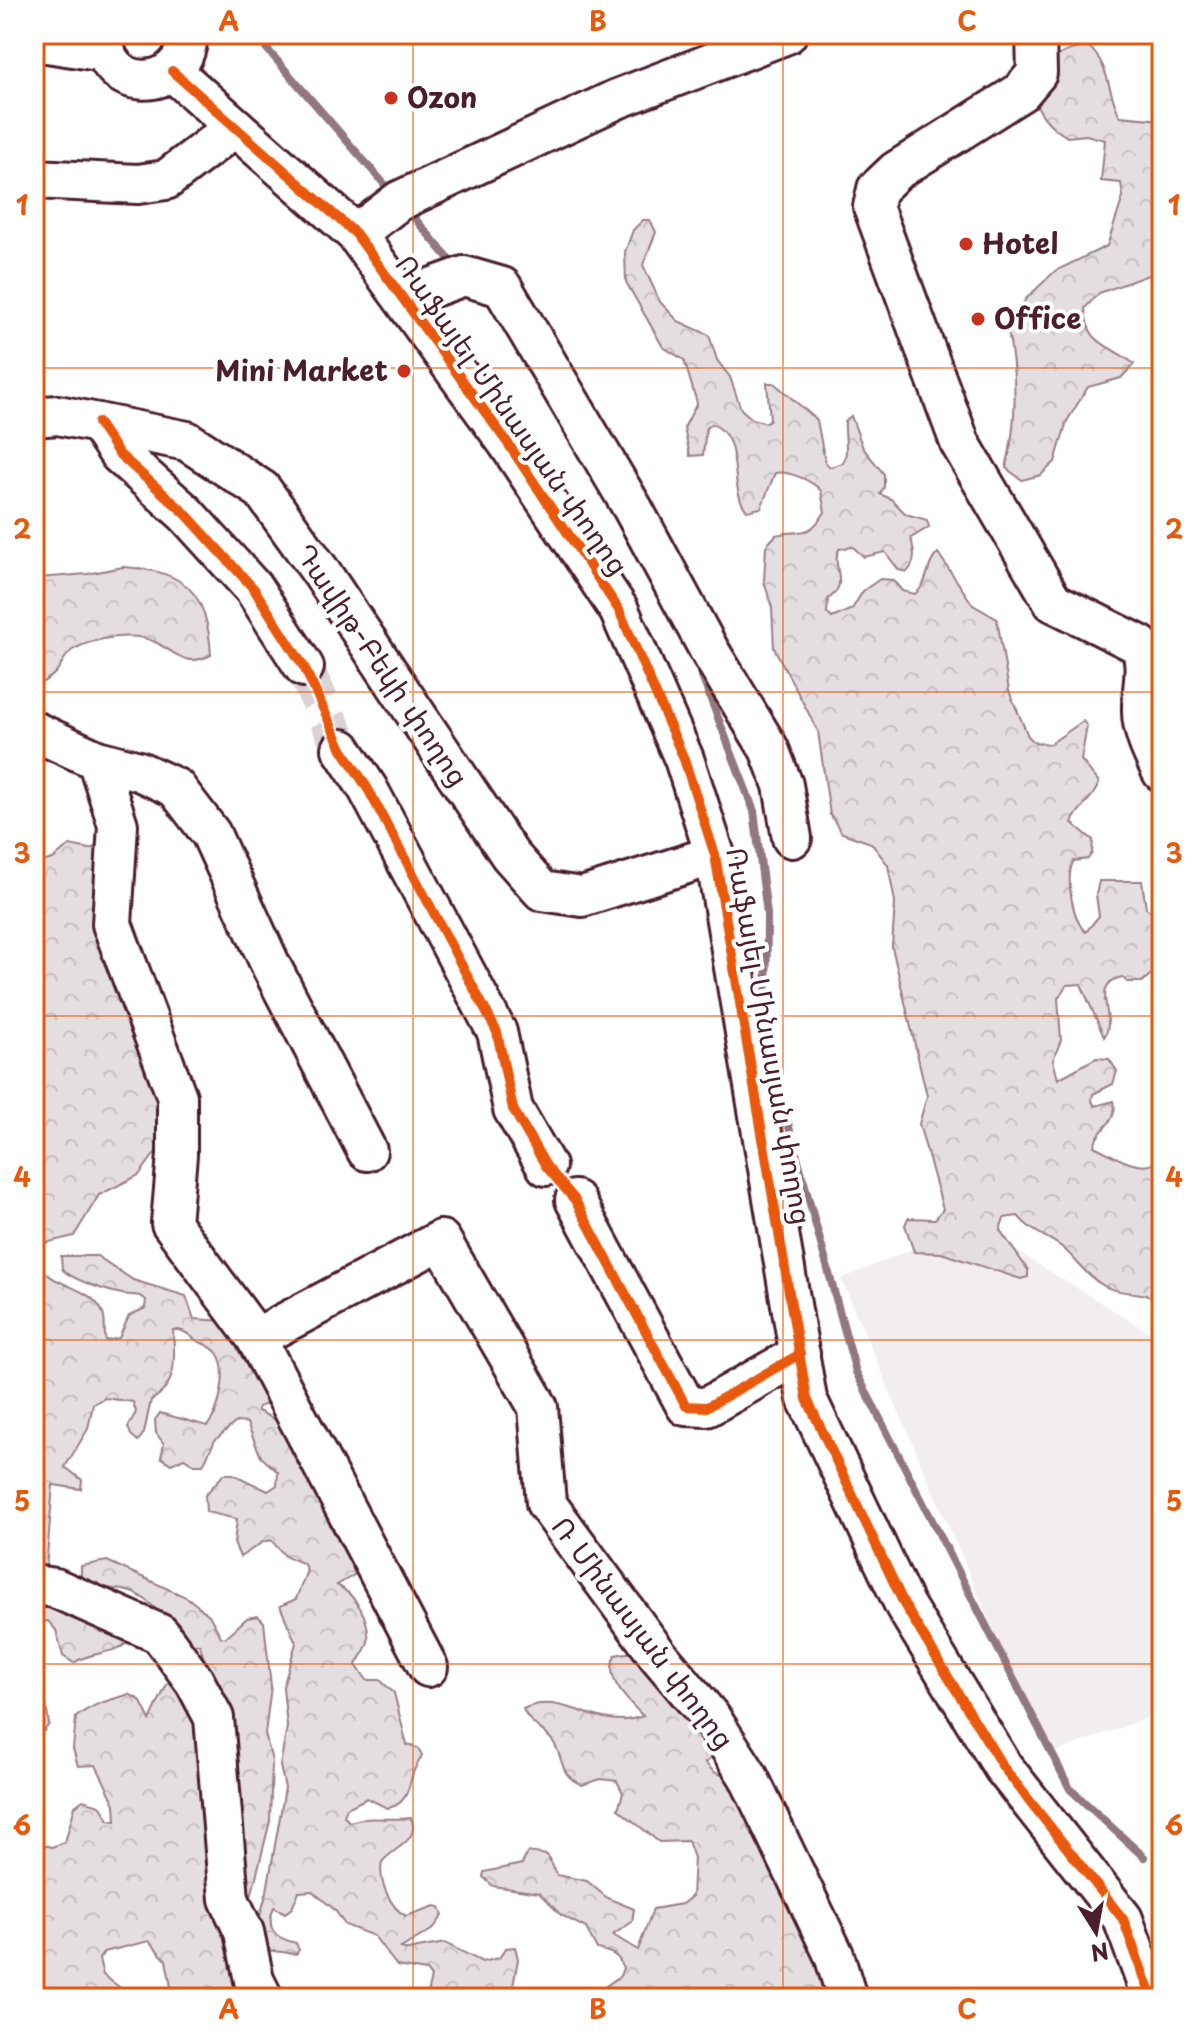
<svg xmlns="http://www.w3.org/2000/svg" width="1196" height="2032" font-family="'Playpen Sans','Noto Sans Armenian',sans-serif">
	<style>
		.built { fill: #f2eeef }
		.forest { fill: url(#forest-crowns); stroke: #987e86; stroke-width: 2 }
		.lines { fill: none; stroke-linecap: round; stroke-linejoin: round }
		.stream { stroke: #91787e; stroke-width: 8 }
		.minor-tunnel { stroke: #dbd2d5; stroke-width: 38; stroke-dasharray: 38 19; stroke-linecap: butt }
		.minor-casing { stroke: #4a1f2b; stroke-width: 44 }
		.minor { stroke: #fff; stroke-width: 38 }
		.cycleway-casing { stroke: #fff; stroke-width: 15 }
		.cycleway { stroke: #e8590c; stroke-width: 10 }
		.grid { fill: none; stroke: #e8590c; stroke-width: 2; stroke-opacity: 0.55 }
		.poi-dot { fill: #c8321e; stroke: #fff; stroke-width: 3 }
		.labels { text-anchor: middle; stroke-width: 8; stroke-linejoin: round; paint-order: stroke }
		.poi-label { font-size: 28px; font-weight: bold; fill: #4a1f2b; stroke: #fff; text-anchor: start }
		.street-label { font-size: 28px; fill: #4a1f2b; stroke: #fff }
		.neatline { fill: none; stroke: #e8590c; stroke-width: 3 }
		.grid-label { font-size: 26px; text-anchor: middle; font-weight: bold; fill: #e8590c }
	</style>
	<defs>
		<pattern id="forest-crowns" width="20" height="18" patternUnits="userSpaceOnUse" patternTransform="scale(2)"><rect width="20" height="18" fill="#e5dee0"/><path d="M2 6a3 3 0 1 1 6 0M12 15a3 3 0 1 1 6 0" fill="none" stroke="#c6bec0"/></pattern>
	</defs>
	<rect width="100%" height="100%" fill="#fff"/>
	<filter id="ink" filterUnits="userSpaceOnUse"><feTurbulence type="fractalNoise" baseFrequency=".0125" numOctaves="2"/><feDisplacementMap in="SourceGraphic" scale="16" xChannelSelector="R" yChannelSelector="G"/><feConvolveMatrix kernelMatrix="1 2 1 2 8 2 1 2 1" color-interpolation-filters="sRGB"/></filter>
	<g filter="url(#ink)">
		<polygon class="built" points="972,1224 1162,1340 1162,1712 1048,1755 841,1279"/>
		<g class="forest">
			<path d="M1089,47C1110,65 1107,92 1120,116L1162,120V270L1099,293L1085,308C1087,346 1108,343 1134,364L1121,378L1088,387L1067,421L1055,462L1041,475L1022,480L1006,468C1018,420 1017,374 1007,326L1026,299L1055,271L1107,246L1123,197L1121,183L1101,181L1105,140L1086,135L1067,137C1048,125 1039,114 1032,93C1049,64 1053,49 1089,47Z"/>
			<path d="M643,220H650L656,232L643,265L660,302L678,321L709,335L717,360L730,377L741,409L752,419L766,423L770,419L767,383H774L817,420L825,462L830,467L843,463C849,452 844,434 845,421L851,416L863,448L884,474V487L880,494L891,499L906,514L927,520L929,527L911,538C914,551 917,562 907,572L899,570L885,552L864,557L853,547L839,549C830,566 851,584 828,599L827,613L832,618L852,609L863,591L880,579L893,580L902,591L915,594C929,584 925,565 938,553L973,605L997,619L1009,691L1028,736L1034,742L1050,744L1083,721L1087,726L1081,760L1099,782C1096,797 1077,808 1072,823L1093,840L1092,853L1088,859L1074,861C1064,873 1073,924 1086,932L1099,916L1096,895L1099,881H1142L1146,908L1157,916L1156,943L1162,970L1157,969L1142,982H1127L1122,977C1088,984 1118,1018 1104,1037L1081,984L1067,985L1058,998L1061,1040L1053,1060L1058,1079L1096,1058L1109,1059L1117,1071L1113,1084L1093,1094L1092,1101L1095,1106L1114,1101C1119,1123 1097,1128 1094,1146C1111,1154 1135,1171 1153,1164L1162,1143V1305C1145,1287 1123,1297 1104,1286C1086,1276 1078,1261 1063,1248C1047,1236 1031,1232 1018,1216L1004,1218L1000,1230L1028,1270V1277L1021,1279L941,1253L914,1252L905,1225L908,1218L935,1219L943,1209L919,1124L927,1096L892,947L895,902L888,865L871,843L842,833L830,815L818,731L774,648L772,608L764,581L766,546L776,535C800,528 807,541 825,512L821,491C813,481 788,470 775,473L761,508L747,511C727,488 745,437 712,424L706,428L703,455L690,456L684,428L697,403L684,360L663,347L626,282L625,252L633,230Z"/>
			<path d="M123,567C187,571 207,592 211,655C185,668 177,653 155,642C134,631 95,638 74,649C65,654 62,665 55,673C50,679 41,683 34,687V575L39,578L87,574Z"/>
			<path d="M108,843L153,991L161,1145L139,1175L99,1195L74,1236L37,1245V1263C53,1288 89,1285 102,1311C107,1321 103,1332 106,1341L119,1338L129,1316L145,1308L146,1300C139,1293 132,1296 122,1294C107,1291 72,1280 62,1269L61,1256H97L133,1280L186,1296L194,1319L225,1321L269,1403L258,1407V1411L291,1427L368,1567L337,1585C356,1595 370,1619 368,1641C367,1650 359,1657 356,1665L367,1680H380L394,1693L407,1745L418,1748L422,1755C420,1762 415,1766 413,1773C408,1789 407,1805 387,1808L367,1798L347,1808L344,1816L349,1822C369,1815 389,1821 411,1818C421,1841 394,1847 382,1862C378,1880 390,1908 406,1916L435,1906L440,1907L443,1915L433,1929L401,1948L407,1950L445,1943L482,1962L499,1958L506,1948L515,1947L518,1959L511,1998H426L431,1977L426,1971L397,1966L374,1936L345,1925L335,1910L312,1891L299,1892L292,1908L285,1913L274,1907C265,1930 275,1938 296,1943L299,1950L296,1954L267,1950L256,1930L267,1891L285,1788L280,1766L287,1727L283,1687L296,1643L280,1606L296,1599L307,1570L303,1563L286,1557L271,1540L263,1542L240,1557L234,1543L237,1519L206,1512L205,1495L224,1474H233L268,1491L277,1485L278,1472L261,1457L247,1423L236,1422L215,1440L203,1465H195L184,1458L171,1464L161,1457L164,1444L156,1433L155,1420L160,1413L207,1426C220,1413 229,1368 217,1353C212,1346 203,1344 196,1340C187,1334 184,1329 173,1330C175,1357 178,1386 151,1400L144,1433L138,1441L131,1435L128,1427L136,1412L133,1402L105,1398L93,1404L88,1429L65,1467L82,1480L81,1489L53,1485L46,1569L34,1575V864L53,859L70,845L89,849Z"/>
			<path d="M107,1561L188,1598L209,1615L221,1637L225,1638L247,1618L258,1616L264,1622L271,1686L265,1734L272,1761L270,1821L250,1901L223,1924L237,1984L225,1998H173L166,1960L149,1941L104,1952L99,1959L103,1975L134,1998H34V1938L40,1919L34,1843L52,1847L65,1842L75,1806L83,1800L100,1805L109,1820L116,1821L115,1804L96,1765L78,1766L73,1749L76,1717C95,1702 107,1702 129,1694L140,1700L150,1720L167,1684L175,1683L224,1733L200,1645L178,1640C164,1619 150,1594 123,1590C105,1587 98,1590 81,1579V1566Z"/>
			<path d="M34,1597L131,1639C117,1656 91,1650 74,1663L63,1656L56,1630L48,1621L34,1622Z"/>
			<path d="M632,1652L721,1761L712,1758L705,1763L714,1772L731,1779L841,1998H589L620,1976L623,1968C619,1954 610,1952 597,1949L586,1928L561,1915L539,1893L493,1886L483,1877L484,1872L522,1864L528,1852L547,1855L557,1875L587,1881L607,1898L634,1909L632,1922L613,1935L638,1950L653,1909L682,1904L692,1896L694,1858L688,1841L659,1842L618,1809L623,1793L617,1781L601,1779L582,1785C559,1775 565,1762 554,1743C545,1729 530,1726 523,1709C563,1689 597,1733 643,1716C629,1702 603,1679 615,1655Z"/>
			<polygon points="34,1672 41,1675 49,1724 44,1731 35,1732"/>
		</g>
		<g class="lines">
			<g class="stream">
				<polyline points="254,34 393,194"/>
				<polyline points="405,207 456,267"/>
				<polyline points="696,661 754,811 767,914 766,1043 856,1372 1070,1789 1144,1857"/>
			</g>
			<polyline class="minor-tunnel" points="304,667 342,749"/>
			<g class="minor-casing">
				<g id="minor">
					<path d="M104,34C100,93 185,97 188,34"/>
					<path d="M1036,34L1037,73L1021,92L896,171L877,189L873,207L960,443L1053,602L1140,645C1149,665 1142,685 1142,707C1141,730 1152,752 1162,772"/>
					<polyline points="34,41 105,52"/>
					<polyline points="172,71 356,234 507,442 619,610 684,759 715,855 807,1399 905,1606 1003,1767 1123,1919 1152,1998"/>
					<polyline points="34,179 138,184 166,180 235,127"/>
					<polyline points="356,234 399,201 617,99 787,34"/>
					<polyline points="403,298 464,276 502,287 633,509 709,650 769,749 783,785 792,838"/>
					<polyline points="34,417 58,415 187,441 262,490 323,575 510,855 542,891 582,897 715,855"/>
					<polyline points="98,423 119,454 185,513 254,589 304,667"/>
					<polyline points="34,731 97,760 139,771 176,788 211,834 271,966 367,1151"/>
					<polyline points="342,749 368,789 497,1032 513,1109 546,1166"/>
					<polyline points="97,760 118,825 112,924 177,1097 177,1155 171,1223 256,1338 428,1667"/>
					<polyline points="575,1200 686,1406 707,1407 800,1354"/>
					<polyline points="256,1338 441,1240 538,1407 546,1503 657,1654 711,1718 748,1776 834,1955 847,1998"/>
					<polyline points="34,1585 55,1588 160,1634 195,1682 214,1718 229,1899 244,1932 254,1980 263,1998"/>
				</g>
			</g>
			<use href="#minor" class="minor"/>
			<g class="cycleway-casing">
				<g id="cycleway">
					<polyline points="172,71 356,234 507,442 619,610 684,759 715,855 807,1399 905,1606 1003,1767 1123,1919 1152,1998"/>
					<polyline points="98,423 119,454 185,513 254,589 304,667 342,749 368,789 497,1032 513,1109 546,1166 575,1200 686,1406 707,1407 800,1354"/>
				</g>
			</g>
			<use href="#cycleway" class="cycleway"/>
		</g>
	</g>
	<path class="grid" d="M413,34V1998M783,34V1998M34,368H1162M34,692H1162M34,1016H1162M34,1340H1162M34,1664H1162"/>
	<g class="poi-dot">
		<circle cx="391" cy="98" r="8"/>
		<circle cx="966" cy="244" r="8"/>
		<circle cx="978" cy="319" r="8"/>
		<circle cx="404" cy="371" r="8"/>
	</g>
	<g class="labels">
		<g class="poi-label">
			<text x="407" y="108">Ozon</text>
			<text x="982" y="254">Hotel</text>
			<text x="994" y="329">Office</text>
			<text x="388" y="381" text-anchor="end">Mini Market</text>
		</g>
		<g class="street-label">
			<text transform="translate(512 415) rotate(55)" y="10">Ռաֆայել Մինասյան փողոց</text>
			<text transform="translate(382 665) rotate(56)" y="10">Դավիթ-Բեկի փողոց</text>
			<text transform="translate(769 1036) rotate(80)" y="10">Ռաֆայել Մինասյան փողոց</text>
			<text transform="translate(643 1633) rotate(53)" y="10">Ռ Մինասյան փողոց</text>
		</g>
	</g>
	<rect width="1196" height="2032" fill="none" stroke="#fff" stroke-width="88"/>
	<g transform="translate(1096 1932) rotate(169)" stroke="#ffffff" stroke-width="6" paint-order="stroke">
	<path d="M0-6L14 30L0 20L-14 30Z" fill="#4a1f2b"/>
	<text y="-12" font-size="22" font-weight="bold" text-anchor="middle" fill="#4a1f2b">N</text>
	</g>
	<rect x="44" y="44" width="1108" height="1944" class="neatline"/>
	<g class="grid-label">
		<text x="229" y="31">A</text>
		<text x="598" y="31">B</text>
		<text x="967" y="31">C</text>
		<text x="22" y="215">1</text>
		<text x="1174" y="215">1</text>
		<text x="22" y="539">2</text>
		<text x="1174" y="539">2</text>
		<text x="22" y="863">3</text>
		<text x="1174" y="863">3</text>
		<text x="22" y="1187">4</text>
		<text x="1174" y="1187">4</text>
		<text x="22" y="1511">5</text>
		<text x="1174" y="1511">5</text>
		<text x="22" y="1835">6</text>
		<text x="1174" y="1835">6</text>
		<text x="229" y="2019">A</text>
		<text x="598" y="2019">B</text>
		<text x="967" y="2019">C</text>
	</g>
</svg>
